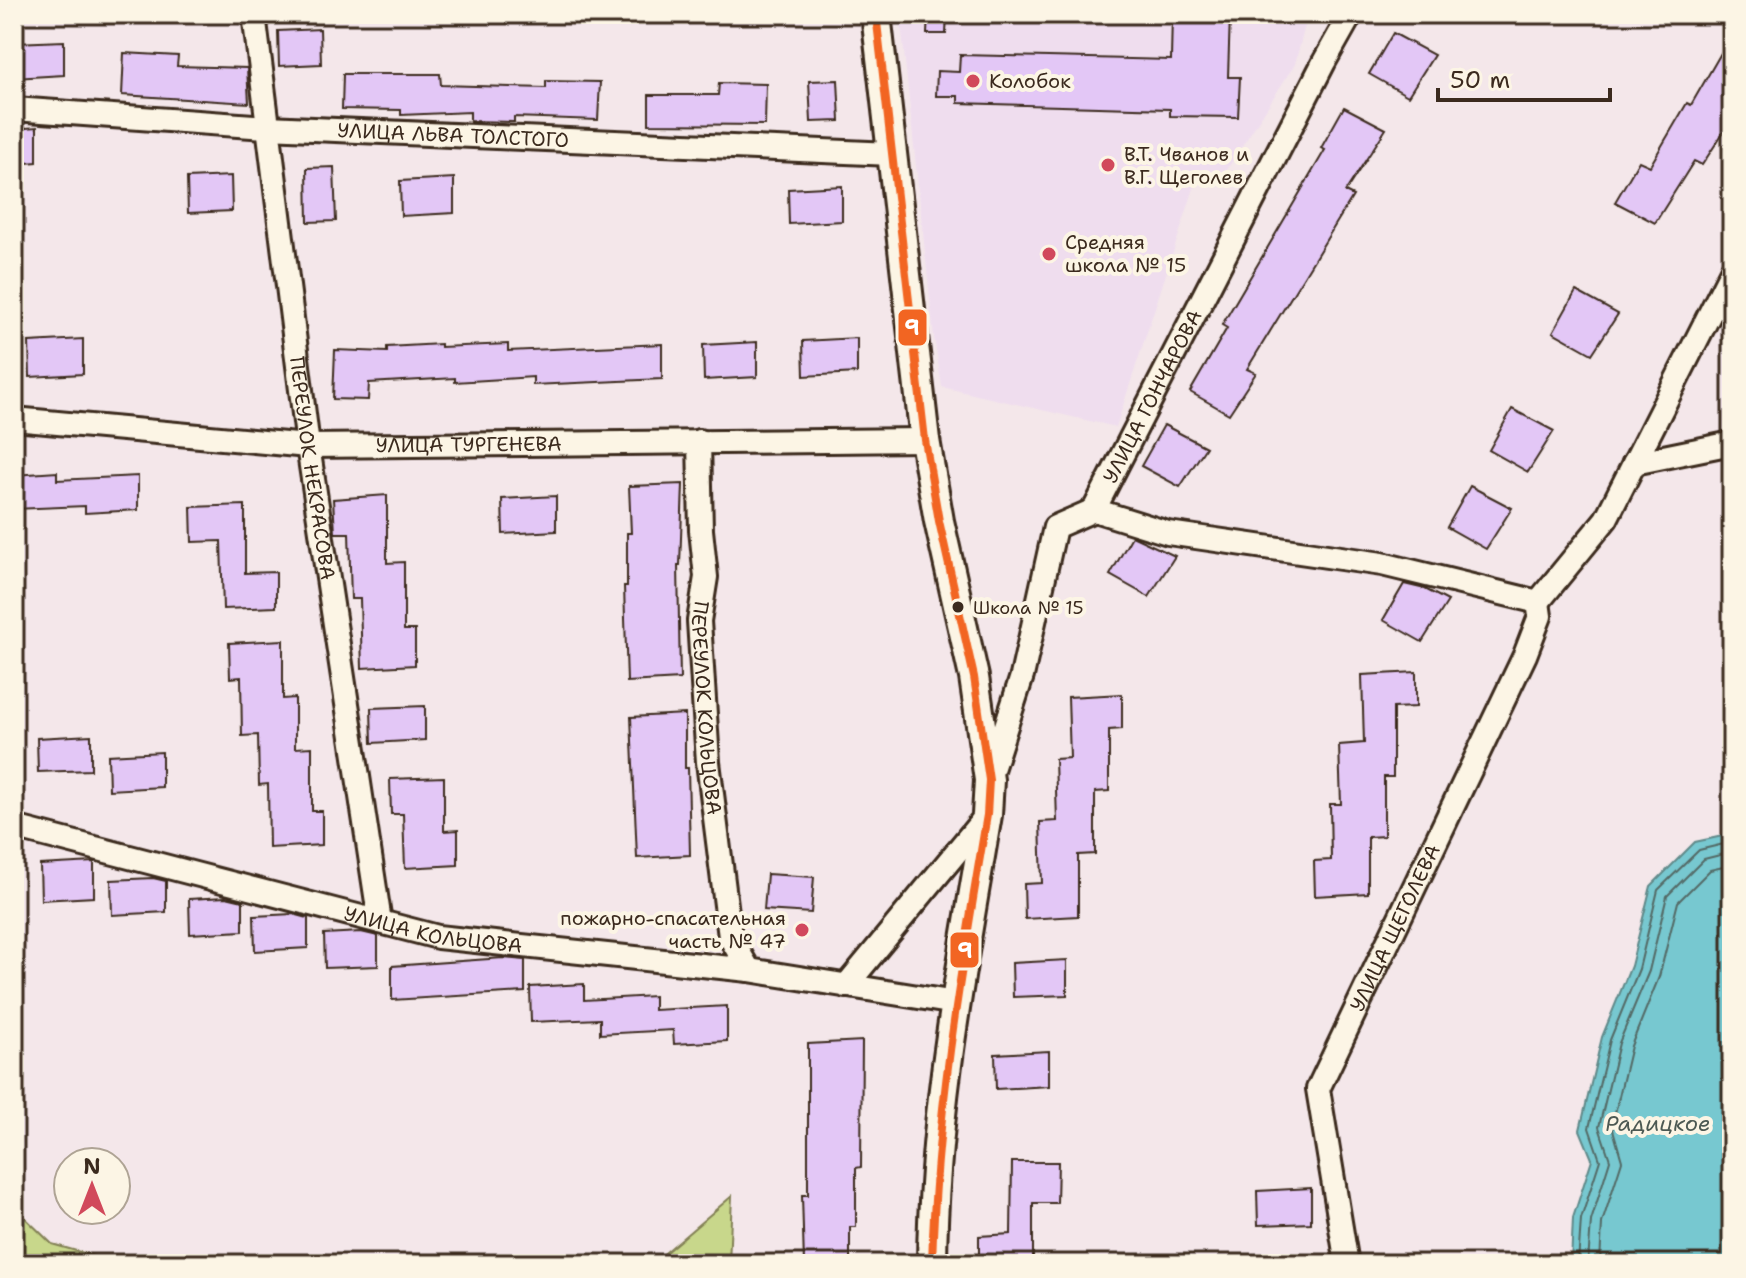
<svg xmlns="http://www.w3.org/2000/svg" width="1746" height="1278" font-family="'Shantell Sans',sans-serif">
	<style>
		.built { fill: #efddee }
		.green { fill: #c8d78b; stroke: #828054; stroke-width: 2 }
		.water { fill: #77c8d0; stroke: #5f8989; stroke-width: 2 }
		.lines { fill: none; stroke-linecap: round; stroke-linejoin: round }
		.shore { stroke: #536965; stroke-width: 2 }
		.building { fill: #e3c7f6; stroke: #3b2a1e; stroke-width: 2 }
		.minor-casing { stroke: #3b2a1e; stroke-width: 28 }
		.tertiary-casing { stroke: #3b2a1e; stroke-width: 34 }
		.minor { stroke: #fcf5e5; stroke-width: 22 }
		.tertiary { stroke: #fcf5e5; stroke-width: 28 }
		.bus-1-casing { stroke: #fcf5e5; stroke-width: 14 }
		.bus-1 { stroke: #f26522; stroke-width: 8 }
		.poi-dot { fill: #d1495b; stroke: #fcf5e5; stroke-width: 3 }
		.bus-dot { fill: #3b2a1e; stroke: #fcf5e5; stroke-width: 3 }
		.labels { text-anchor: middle; stroke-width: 8; stroke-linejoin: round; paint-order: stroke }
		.bus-label { font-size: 18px; fill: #3b2a1e; stroke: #fcf5e5; text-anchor: start }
		.poi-label { font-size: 20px; fill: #3b2a1e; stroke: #fcf5e5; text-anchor: start }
		.street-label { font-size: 20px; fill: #3b2a1e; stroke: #fcf5e5 }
		.water-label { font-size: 22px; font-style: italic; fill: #4d5953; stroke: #fcf5e5 }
		.line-badge { stroke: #fcf5e5; stroke-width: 3 }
		.badge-label { font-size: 22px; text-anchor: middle; font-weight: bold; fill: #fff }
	</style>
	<rect width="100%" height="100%" fill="#f4e7ea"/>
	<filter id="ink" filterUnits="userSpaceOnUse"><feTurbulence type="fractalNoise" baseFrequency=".0125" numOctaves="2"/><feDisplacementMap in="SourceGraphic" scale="16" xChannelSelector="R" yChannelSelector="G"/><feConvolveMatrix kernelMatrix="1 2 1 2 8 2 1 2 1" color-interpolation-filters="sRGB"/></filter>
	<g filter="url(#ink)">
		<polygon class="built" points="900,14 1308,14 1295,64 1226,171 1200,170 1116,427 942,387 934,337"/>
		<g class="green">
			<polygon points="732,1196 729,1264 652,1264"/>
			<polygon points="14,1207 52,1244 122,1264 14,1264"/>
		</g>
		<polygon class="water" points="1732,834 1732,1264 1571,1264 1573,1218 1592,1159 1580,1130 1602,1037 1631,966 1651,886 1695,842"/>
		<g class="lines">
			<g class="shore">
				<polyline points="1578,1264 1581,1219 1600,1160 1589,1128 1610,1040 1639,969 1658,890 1699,850 1732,842"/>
				<polyline points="1588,1264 1591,1221 1610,1160 1599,1127 1619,1043 1649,971 1667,896 1704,859 1732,852"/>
				<polyline points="1600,1264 1602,1223 1622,1161 1612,1126 1631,1046 1659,977 1678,902 1710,870 1732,865"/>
			</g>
		</g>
		<g class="building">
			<polygon points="928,14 947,14 946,34 927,34"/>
			<polygon points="1172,14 1230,14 1228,77 1240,77 1238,117 1170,116 1170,109 958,103 958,96 936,96 937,71 959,72 960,55 1171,60"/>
			<polygon points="320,29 321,64 279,66 278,31"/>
			<polygon points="1393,33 1434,55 1408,96 1369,74"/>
			<polygon points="1732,34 1732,119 1702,165 1694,161 1655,223 1615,202 1639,161 1650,166 1687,103 1691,105"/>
			<polygon points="64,41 64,75 14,78 14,43"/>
			<polygon points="124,53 178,56 177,66 247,68 249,103 122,95"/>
			<polygon points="343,74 440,74 441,85 546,88 546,81 600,82 598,120 514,117 514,122 470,121 470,112 401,115 401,110 342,109"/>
			<polygon points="838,80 840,121 811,122 809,81"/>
			<polygon points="719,83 766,84 765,125 649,124 649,95 718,95"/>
			<polygon points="1344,107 1386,129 1345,192 1353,196 1247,369 1256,373 1229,414 1190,392 1227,328 1222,325 1325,150 1321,148"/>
			<polygon points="37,127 37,162 14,164 14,129"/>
			<polygon points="334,167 336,221 308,222 307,168"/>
			<polygon points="231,176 232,211 188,213 187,178"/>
			<polygon points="454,178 454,213 401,216 400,181"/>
			<polygon points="842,186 842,221 789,224 788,189"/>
			<polygon points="1576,291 1618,314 1592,354 1553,332"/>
			<polygon points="857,338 857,373 804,376 803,341"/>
			<polygon points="83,339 83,374 30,377 29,342"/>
			<polygon points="757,342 757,377 704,380 703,345"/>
			<polygon points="441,344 441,347 508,344 508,351 662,344 662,379 533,385 533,377 455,382 455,378 369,383 368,400 333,399 335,350 387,352 387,347"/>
			<polygon points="1512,409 1554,431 1528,472 1489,450"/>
			<polygon points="1164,425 1206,447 1180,487 1141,466"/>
			<polygon points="57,472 57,480 138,476 138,510 85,513 85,506 14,509 14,475"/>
			<polygon points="683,484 680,565 678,565 680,679 627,682 624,586 627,586 627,533 631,533 629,486"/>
			<polygon points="1470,486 1512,508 1486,549 1447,527"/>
			<polygon points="387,495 387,563 404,562 404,630 415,630 415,665 362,668 360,599 351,599 349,533 335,533 333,499"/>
			<polygon points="556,496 556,531 503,534 502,499"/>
			<polygon points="245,505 245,573 276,572 276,607 223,609 221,541 192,542 191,507"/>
			<polygon points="1132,536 1175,556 1149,597 1110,575"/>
			<polygon points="1404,584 1425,589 1448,601 1422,642 1383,620"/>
			<polygon points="283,640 283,699 295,698 295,748 312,747 312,811 322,811 322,845 269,848 268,784 259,785 258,735 242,736 241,677 230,678 229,643"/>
			<polygon points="1416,672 1416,707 1393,708 1393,777 1384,777 1384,836 1368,837 1368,893 1315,896 1314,861 1331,860 1330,804 1341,804 1339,745 1364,743 1362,675"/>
			<polygon points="1122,694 1122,729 1109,730 1109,791 1095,792 1095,854 1078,855 1078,916 1025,919 1024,884 1042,883 1040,822 1057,821 1055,759 1070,758 1068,697"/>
			<polygon points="425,706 425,740 372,743 371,708"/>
			<polygon points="685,714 685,768 688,768 690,855 637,858 631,717"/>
			<polygon points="91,735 91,770 38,772 37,738"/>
			<polygon points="162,752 162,787 109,790 108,755"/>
			<polygon points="444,777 444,831 458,830 458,865 405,868 403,814 391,814 390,779"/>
			<polygon points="94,862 94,897 41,900 40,865"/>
			<polygon points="767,874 814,877 811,913 764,910"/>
			<polygon points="153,878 166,881 166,912 112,915 111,880"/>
			<polygon points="226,897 243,901 243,931 190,934 189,899"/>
			<polygon points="293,914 308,918 308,948 255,951 254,916"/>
			<polygon points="361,932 378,936 378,966 325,968 324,934"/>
			<polygon points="503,958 525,960 525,992 392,1000 392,966"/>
			<polygon points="1067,960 1067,995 1013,997 1012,963"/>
			<polygon points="584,984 584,1000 654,996 654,1010 727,1006 727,1041 674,1044 673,1030 600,1034 600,1019 531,1022 530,987"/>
			<polygon points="862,1041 861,1167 856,1168 856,1227 850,1227 850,1264 804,1264 802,1195 808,1195 808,1044"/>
			<polygon points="1049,1051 1049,1086 996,1089 995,1054"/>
			<polygon points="1012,1162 1058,1162 1057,1203 1033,1203 1033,1264 979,1264 979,1236 1011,1234"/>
			<polygon points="1311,1188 1311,1223 1258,1225 1257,1191"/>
		</g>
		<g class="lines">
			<g class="minor-casing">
				<g id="minor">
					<path id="s1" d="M254,14L308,446L380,922"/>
					<path id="s2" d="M14,109L267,127L892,154"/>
					<path id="s3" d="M14,419L308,446L925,440"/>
					<path id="s4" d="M699,441L701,530L706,577L699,621L708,762L730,937L749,970"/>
					<polyline points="1634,463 1732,443"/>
					<polyline points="1094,510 1168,533 1382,564 1538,602 1606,519 1732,270"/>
					<path id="s5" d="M990,776L1022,676L1055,527L1094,510L1324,62L1351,14"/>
					<path id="s6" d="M14,827L438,937L749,970L956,1003"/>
					<polyline points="846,986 987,815"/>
					<path id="s7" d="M1347,1264L1318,1089L1525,655L1540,616L1538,602"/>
				</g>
			</g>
			<g class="tertiary-casing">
				<path id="tertiary" d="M876,14L925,440L939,521L974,677L989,780L987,815C962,964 933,1113 932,1264"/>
			</g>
			<use href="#minor" class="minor"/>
			<use href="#tertiary" class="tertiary"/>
			<g class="bus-1-casing">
				<path id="bus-1" d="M876,14L925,440L939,521L974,677L989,780L987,815C962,964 936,1112 932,1264"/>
			</g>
			<use href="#bus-1" class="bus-1"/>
		</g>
	</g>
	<g class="poi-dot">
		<circle cx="973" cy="81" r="8"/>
		<circle cx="1108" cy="165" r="8"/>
		<circle cx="1049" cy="254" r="8"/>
		<circle cx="802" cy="930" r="8"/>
	</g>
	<circle class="bus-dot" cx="958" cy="607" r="7"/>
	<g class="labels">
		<g class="bus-label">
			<text x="973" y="614">Школа № 15</text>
		</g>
		<g class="poi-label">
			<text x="989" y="88">Колобок</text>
			<text x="1124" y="161">В.Т. Чванов и<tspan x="1124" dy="23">В.Г. Щеголев</tspan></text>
			<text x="1065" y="249">Средняя<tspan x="1065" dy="23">школа № 15</tspan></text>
			<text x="786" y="925" text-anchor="end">пожарно-спасательная<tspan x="786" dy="23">часть № 47</tspan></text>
		</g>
		<g class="street-label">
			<text dy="7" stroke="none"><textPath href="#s2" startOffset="440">УЛИЦА ЛЬВА ТОЛСТОГО</textPath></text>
			<text dy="7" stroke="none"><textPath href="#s5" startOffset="428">УЛИЦА ГОНЧАРОВА</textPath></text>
			<text dy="7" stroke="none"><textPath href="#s3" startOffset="456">УЛИЦА ТУРГЕНЕВА</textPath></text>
			<text dy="7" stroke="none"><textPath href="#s1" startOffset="458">ПЕРЕУЛОК НЕКРАСОВА</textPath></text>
			<text dy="7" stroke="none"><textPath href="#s4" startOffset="268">ПЕРЕУЛОК КОЛЬЦОВА</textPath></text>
			<text dy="7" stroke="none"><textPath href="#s7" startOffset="356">УЛИЦА ЩЕГОЛЕВА</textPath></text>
			<text dy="7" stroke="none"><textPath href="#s6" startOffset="432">УЛИЦА КОЛЬЦОВА</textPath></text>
		</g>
		<g class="water-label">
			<text x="1658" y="1131">Радицкое</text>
		</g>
	</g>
	<g class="line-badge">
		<rect x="897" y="308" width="31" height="39" rx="8" fill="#f26522"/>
		<rect x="949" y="931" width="31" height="38" rx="8" fill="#f26522"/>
	</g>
	<g class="badge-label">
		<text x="912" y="335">9</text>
		<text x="965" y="958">9</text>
	</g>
	<rect width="1746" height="1278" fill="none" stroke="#fcf5e5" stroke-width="48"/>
	<rect x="24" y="24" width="1698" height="1230" fill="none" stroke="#3b2a1e" stroke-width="3" filter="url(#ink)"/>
	<g transform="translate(92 1186)"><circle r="38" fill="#fcf5e5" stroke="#afa495" stroke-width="2"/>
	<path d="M0-6L14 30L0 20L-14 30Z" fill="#d1495b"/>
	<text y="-12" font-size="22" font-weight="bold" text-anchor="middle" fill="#3b2a1e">N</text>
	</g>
	<path d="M1438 88v12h172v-12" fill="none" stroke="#3b2a1e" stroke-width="4"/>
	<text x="1450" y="88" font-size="24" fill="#3b2a1e" stroke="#fcf5e5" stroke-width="6" paint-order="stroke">50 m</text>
</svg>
